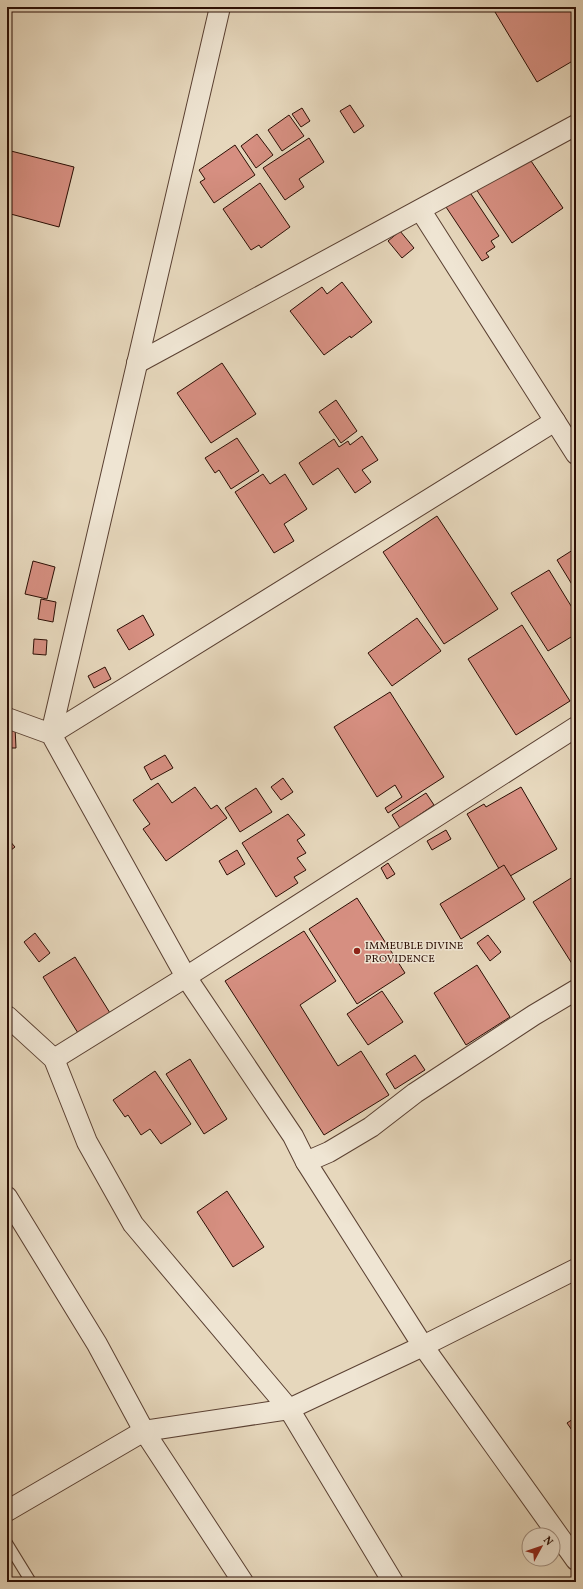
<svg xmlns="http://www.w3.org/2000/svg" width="583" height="1589" font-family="Vollkorn,serif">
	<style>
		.building { fill: #d68f81; stroke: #2b0e04 }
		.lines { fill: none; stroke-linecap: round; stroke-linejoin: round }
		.lane-casing { stroke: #5a4032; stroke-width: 12 }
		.street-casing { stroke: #5a4032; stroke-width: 22 }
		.lane { stroke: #efe5d3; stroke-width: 10 }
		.street { stroke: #efe5d3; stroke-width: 20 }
		.poi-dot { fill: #8f2418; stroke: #efe5d3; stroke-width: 1.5 }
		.labels { text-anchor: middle; stroke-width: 3; stroke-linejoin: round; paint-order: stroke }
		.poi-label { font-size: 11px; fill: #2b0e04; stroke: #efe5d3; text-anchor: start }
	</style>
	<rect width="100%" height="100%" fill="#e6d7bc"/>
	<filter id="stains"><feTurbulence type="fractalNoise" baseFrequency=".005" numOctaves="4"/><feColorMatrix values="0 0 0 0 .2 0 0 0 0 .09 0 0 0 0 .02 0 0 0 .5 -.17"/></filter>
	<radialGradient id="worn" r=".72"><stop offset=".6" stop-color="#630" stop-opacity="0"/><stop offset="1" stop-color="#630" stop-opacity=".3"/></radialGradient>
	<g class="building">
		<polygon points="492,7 574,7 576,11 576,59 537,82"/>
		<polygon points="350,105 364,126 354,133 340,111"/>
		<polygon points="302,108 310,121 301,127 292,114"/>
		<polygon points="289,115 304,136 282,151 268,130"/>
		<polygon points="257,134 273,155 256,168 241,146"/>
		<polygon points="309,138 324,162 299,179 304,187 285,200 263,168"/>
		<polygon points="235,145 255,175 214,203 200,182 205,179 199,170"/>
		<polygon points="7,150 74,167 59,227 7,213"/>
		<polygon points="527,155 563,208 512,243 476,189"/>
		<polygon points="260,183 290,227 261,248 259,245 251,250 223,209"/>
		<polygon points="469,191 499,236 491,241 495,247 486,253 489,257 482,261 446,207"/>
		<polygon points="400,231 414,248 402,258 388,241"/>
		<polygon points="342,282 372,322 351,338 350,336 324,355 290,311 322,287 327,294"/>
		<polygon points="222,363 256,414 211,443 177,393"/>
		<polygon points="336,400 357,431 341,443 319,412"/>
		<polygon points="362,436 378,460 362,470 371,482 355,493 338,468 313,485 299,463 334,439 339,447 348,441 350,445"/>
		<polygon points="237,438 259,471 231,489 219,470 215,473 205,458"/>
		<polygon points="263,474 270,484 285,474 307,509 284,524 294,541 274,553 235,492"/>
		<polygon points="437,516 498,609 444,644 383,552"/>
		<polygon points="576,548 576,591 557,560"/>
		<polygon points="33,561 55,567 47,599 25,594"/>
		<polygon points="549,570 576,614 576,634 548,651 511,593"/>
		<polygon points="41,599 56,602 53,622 38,619"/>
		<polygon points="143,615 154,635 129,650 117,630"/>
		<polygon points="417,618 441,651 392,686 368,653"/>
		<polygon points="522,625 570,701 516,735 468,659"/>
		<polygon points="34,639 47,640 46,655 33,654"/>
		<polygon points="105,667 111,679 94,688 88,676"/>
		<polygon points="390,692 444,777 388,813 385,808 402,797 395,785 377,797 334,727"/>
		<polygon points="7,727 15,727 16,748 7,748"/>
		<polygon points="165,755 173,768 151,780 144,767"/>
		<polygon points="283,778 293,792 281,800 271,787"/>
		<polygon points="158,783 172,803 195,787 211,809 217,805 227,818 166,861 143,829 150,824 133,800"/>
		<polygon points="521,787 557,849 505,879 467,814 484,804 486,807"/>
		<polygon points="256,788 272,812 240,832 225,808"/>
		<polygon points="426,793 434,805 400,828 392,815"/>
		<polygon points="288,814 305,835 297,840 306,853 297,858 306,870 294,877 298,883 276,897 242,843"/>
		<polygon points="446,830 451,839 432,850 427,841"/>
		<polygon points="8,839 15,847 7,853 7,840"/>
		<polygon points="237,850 245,864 227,875 219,861"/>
		<polygon points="388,863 395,874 387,879 381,868"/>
		<polygon points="504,865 525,899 461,939 440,904"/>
		<polygon points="576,875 576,970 533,902"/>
		<polygon points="357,898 405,973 357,1004 309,929"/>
		<polygon points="304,931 336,981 300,1005 338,1066 361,1051 389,1095 324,1135 225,981"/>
		<polygon points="35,933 50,953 39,962 24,942"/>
		<polygon points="488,935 501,952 490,961 477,943"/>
		<polygon points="75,957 110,1013 78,1033 43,977"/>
		<polygon points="477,965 510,1017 466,1045 434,993"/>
		<polygon points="382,991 403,1022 368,1045 347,1014"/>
		<polygon points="415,1055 425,1070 395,1089 386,1074"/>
		<polygon points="190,1059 227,1119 204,1134 166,1074"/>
		<polygon points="155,1071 191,1124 161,1144 150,1129 141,1135 128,1115 125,1117 113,1100"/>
		<polygon points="227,1191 264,1247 233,1267 197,1212"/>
		<polygon points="576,1417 576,1436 567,1423"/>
	</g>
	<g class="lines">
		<g class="lane-casing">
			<polyline id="lane" points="7,1543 31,1582"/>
		</g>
		<g class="street-casing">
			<g id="street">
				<polyline points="421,211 576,454"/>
				<polyline points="137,363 576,125"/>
				<polyline points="7,718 51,734 186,977 293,1136 306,1162 329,1152 371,1127 415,1093 534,1015 576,990"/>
				<polyline points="51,734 220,7"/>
				<polyline points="51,734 555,421"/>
				<polyline points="7,1016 54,1059 87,1142 133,1224 289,1409 423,1346 576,1269"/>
				<polyline points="54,1059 186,977 576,727"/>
				<polyline points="306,1162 423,1346 576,1560"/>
				<polyline points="7,1197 97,1344 144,1431 289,1409 393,1582"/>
				<polyline points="7,1511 144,1431 243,1582"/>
			</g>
		</g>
		<use href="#lane" class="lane"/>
		<use href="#street" class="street"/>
	</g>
	<circle class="poi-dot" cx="357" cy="951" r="4"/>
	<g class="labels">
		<g class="poi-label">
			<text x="365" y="949">IMMEUBLE DIVINE<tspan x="365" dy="13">PROVIDENCE</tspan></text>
		</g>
	</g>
	<rect width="583" height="1589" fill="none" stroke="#e6d7bc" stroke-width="24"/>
	<rect x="8" y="8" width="567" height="1573" fill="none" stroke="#2b0e04" stroke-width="2"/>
	<rect x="12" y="12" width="559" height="1565" fill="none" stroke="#2b0e04"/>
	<g transform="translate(541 1547) rotate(50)"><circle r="19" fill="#efe5d3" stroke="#a18f80"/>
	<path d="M0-3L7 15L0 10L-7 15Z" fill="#8f2418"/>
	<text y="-6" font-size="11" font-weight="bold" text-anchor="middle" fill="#2b0e04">N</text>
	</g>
	<rect width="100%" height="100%" filter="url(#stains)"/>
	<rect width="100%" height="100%" fill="url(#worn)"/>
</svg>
